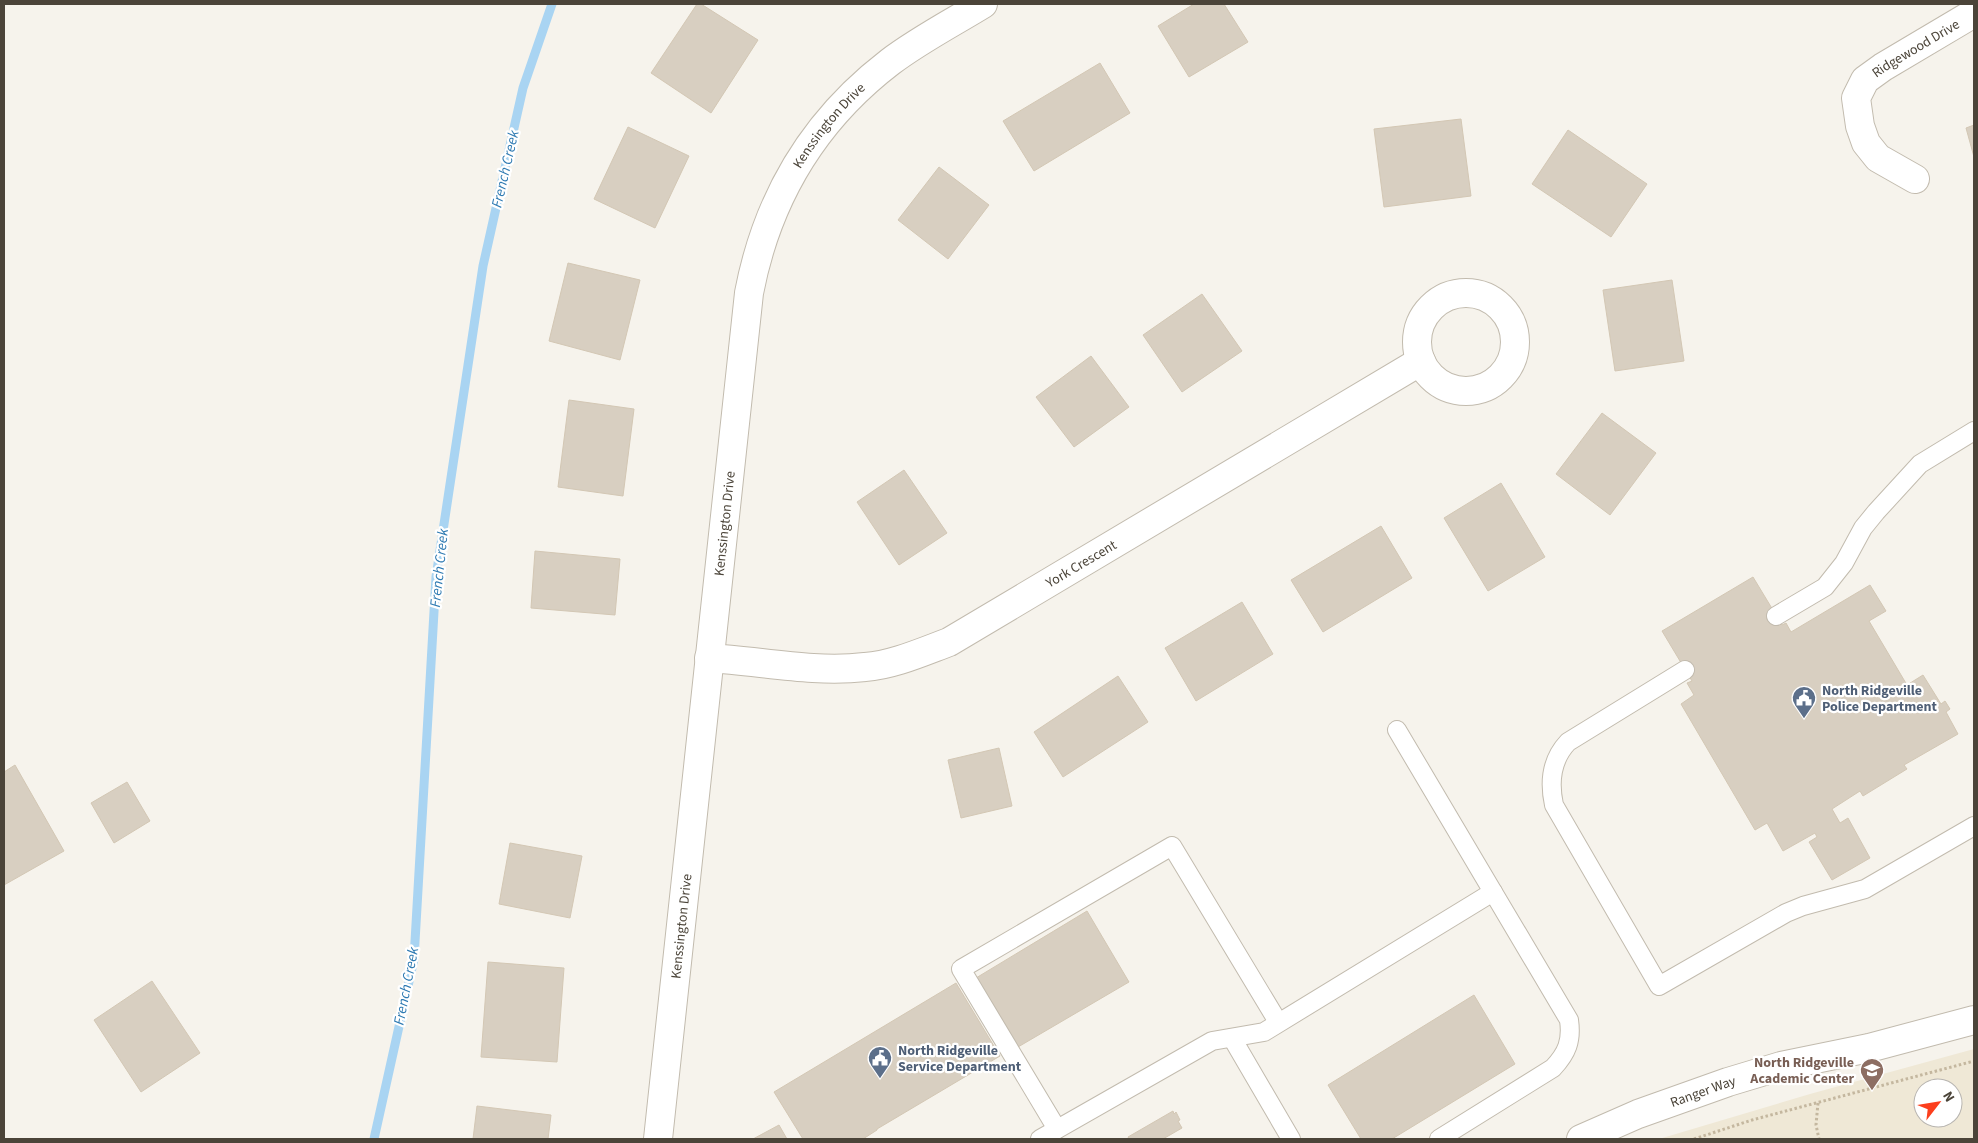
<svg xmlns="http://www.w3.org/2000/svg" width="1978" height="1143" font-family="'Source Sans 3',sans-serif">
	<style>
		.education { fill: #efe8d6; fill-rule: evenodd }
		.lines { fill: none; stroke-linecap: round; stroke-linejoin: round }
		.stream { stroke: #a9d4f2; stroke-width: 9 }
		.building { fill: #d8cfc1; stroke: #d3c7b4 }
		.lane-casing { stroke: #c2bbae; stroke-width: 20 }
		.street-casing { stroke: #c2bbae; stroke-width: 30 }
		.path { stroke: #c4b79f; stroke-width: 3; stroke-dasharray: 2.5 2.5; stroke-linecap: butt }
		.lane { stroke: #fff; stroke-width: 18 }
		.street { stroke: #fff; stroke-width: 28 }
		.labels { text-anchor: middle; stroke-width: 4.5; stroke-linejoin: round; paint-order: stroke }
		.street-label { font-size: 14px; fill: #4b4439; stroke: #fff }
		.service-label { font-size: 14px; font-weight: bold; fill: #4e5e75; stroke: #fff; text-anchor: start }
		.education-label { font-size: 14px; font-weight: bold; fill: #785e54; stroke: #fff; text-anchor: end }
		.water-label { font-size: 15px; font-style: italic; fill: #2e7ab2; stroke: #fff }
	</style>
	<rect width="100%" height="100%" fill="#f6f3ec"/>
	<path class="education" d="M1974,1049V1139H1659L1810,1094ZM1923,1088H1953V1118H1923Z"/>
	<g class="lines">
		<polyline class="stream" points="374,1139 414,959 436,577 483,266 523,88 552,4"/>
	</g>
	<g class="building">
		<polygon points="697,4 701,4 758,40 711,113 651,73"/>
		<polygon points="1194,4 1224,4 1248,42 1189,77 1158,26"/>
		<polygon points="1100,63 1130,113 1034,171 1003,121"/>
		<polygon points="1461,119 1471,196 1384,207 1374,129"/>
		<polygon points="1974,125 1974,157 1966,128"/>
		<polygon points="628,127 689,156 655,228 594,199"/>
		<polygon points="1568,130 1647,184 1611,237 1532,184"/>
		<polygon points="939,167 989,205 948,259 898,220"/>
		<polygon points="568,263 640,280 620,360 549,341"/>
		<polygon points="1672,280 1684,361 1615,371 1603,290"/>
		<polygon points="1202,294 1242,351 1182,392 1143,335"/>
		<polygon points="1091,356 1129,407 1074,447 1036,397"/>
		<polygon points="569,400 634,409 623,496 558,487"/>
		<polygon points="1602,413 1656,453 1610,515 1556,474"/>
		<polygon points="904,470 947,533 899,565 857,502"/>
		<polygon points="1501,483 1545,557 1488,591 1444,518"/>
		<polygon points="1381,526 1412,578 1323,632 1291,580"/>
		<polygon points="535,551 620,559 615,615 531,608"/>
		<polygon points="1753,577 1782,625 1786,623 1791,632 1870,585 1886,611 1869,621 1907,685 1923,675 1941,704 1945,701 1950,709 1946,712 1958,734 1904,765 1907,769 1863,796 1860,791 1832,809 1840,823 1848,818 1870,858 1832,880 1809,842 1817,837 1815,833 1783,851 1767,823 1755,830 1681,704 1694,695 1687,683 1692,681 1662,631"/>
		<polygon points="1242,602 1273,654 1196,701 1165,648"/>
		<polygon points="1118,676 1148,722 1063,777 1034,732"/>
		<polygon points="999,748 1012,806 961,818 948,760"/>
		<polygon points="15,765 64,851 4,885 4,772"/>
		<polygon points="127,782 150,821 114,843 91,803"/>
		<polygon points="510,843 582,856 570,918 499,904"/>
		<polygon points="1087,911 1129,982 1018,1047 976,978"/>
		<polygon points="488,962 564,968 557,1062 481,1057"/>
		<polygon points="152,981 200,1053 141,1092 94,1020"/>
		<polygon points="956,983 1000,1056 877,1129 877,1130 863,1139 803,1139 774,1092"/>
		<polygon points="1474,995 1515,1064 1392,1139 1361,1139 1328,1085"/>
		<polygon points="477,1106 551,1115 548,1139 473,1139"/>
		<polygon points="1173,1111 1174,1114 1176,1112 1180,1120 1178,1121 1182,1128 1163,1139 1129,1139 1128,1137"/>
		<polygon points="779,1125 787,1139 753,1139"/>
	</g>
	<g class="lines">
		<g class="lane-casing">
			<g id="lane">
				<polyline points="1776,616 1825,587 1844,563 1863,528 1876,512 1920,464 1974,431"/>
				<path d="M1685,670L1568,742C1551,760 1549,782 1554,805L1659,986L1786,913L1803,906L1865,889L1974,826"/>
				<polyline points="1397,730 1493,892"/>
				<polyline points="1232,1038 1291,1139"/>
				<polyline points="1057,1129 961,969 1172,846 1278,1022"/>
				<path d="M1040,1139L1212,1041L1264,1032L1493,892L1569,1020C1572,1041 1567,1053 1553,1068L1439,1139"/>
			</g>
		</g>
		<g class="street-casing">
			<g id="street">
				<path id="s1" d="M1915,179L1878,158L1866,143L1860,126L1856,98L1865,80L1883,67L1974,13"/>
				<circle cx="1466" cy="342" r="49"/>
				<path id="s2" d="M709,658C761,661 813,673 865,667C893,665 922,652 949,642L1421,361"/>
				<path id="s3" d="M658,1139L749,293C767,199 813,121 890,62C919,40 952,23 983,4"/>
				<path id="s4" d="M1581,1139L1638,1114L1728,1082L1781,1066L1869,1048L1974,1020"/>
			</g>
		</g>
		<g class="path">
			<polyline points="1818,1103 1816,1125 1819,1139"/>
			<polyline points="1694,1139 1752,1120 1974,1061"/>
		</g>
		<use href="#lane" class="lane"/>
		<use href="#street" class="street"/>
	</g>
	<defs>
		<g id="civic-pin" transform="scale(1.25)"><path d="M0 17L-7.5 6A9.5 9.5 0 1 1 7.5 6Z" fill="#5c6f8a" stroke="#fff"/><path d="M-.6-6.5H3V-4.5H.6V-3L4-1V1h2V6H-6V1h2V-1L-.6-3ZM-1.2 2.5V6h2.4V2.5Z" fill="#fff"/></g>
		<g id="school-pin" transform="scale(1.25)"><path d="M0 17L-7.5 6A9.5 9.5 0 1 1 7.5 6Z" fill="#8d6e63" stroke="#fff"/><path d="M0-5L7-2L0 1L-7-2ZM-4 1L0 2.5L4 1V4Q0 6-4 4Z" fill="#fff"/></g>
	</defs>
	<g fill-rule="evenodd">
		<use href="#civic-pin" x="1804" y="698"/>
		<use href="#civic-pin" x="880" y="1058"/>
		<use href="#school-pin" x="1872" y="1070"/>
	</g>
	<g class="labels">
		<g class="street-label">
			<text dy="5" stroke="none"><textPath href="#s1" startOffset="188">Ridgewood Drive</textPath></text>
			<text dy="5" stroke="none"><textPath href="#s3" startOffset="1039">Kenssington Drive</textPath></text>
			<text dy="5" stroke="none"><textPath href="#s3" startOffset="619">Kenssington Drive</textPath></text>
			<text dy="5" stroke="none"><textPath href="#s2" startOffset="398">York Crescent</textPath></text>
			<text dy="5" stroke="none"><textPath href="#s3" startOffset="214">Kenssington Drive</textPath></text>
			<text dy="5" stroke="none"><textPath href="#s4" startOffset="131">Ranger Way</textPath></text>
		</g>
		<g class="service-label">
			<text x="1822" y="695">North Ridgeville<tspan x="1822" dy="16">Police Department</tspan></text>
			<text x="898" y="1055">North Ridgeville<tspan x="898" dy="16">Service Department</tspan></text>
		</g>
		<g class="education-label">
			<text x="1854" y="1067">North Ridgeville<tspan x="1854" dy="16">Academic Center</tspan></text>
		</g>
		<g class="water-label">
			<text transform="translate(505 169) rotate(-77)" y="5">French Creek</text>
			<text transform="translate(439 568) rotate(-84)" y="5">French Creek</text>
			<text transform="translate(406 986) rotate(-79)" y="5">French Creek</text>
		</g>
	</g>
	<rect width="1978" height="1143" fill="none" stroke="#4b4439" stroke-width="10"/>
	<g transform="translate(1938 1103) rotate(59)"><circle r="24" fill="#ffffff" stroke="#b7b4b0"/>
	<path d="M0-4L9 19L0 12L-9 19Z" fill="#fc3f1d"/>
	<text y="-8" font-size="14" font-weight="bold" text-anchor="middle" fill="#4b4439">N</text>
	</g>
</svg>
